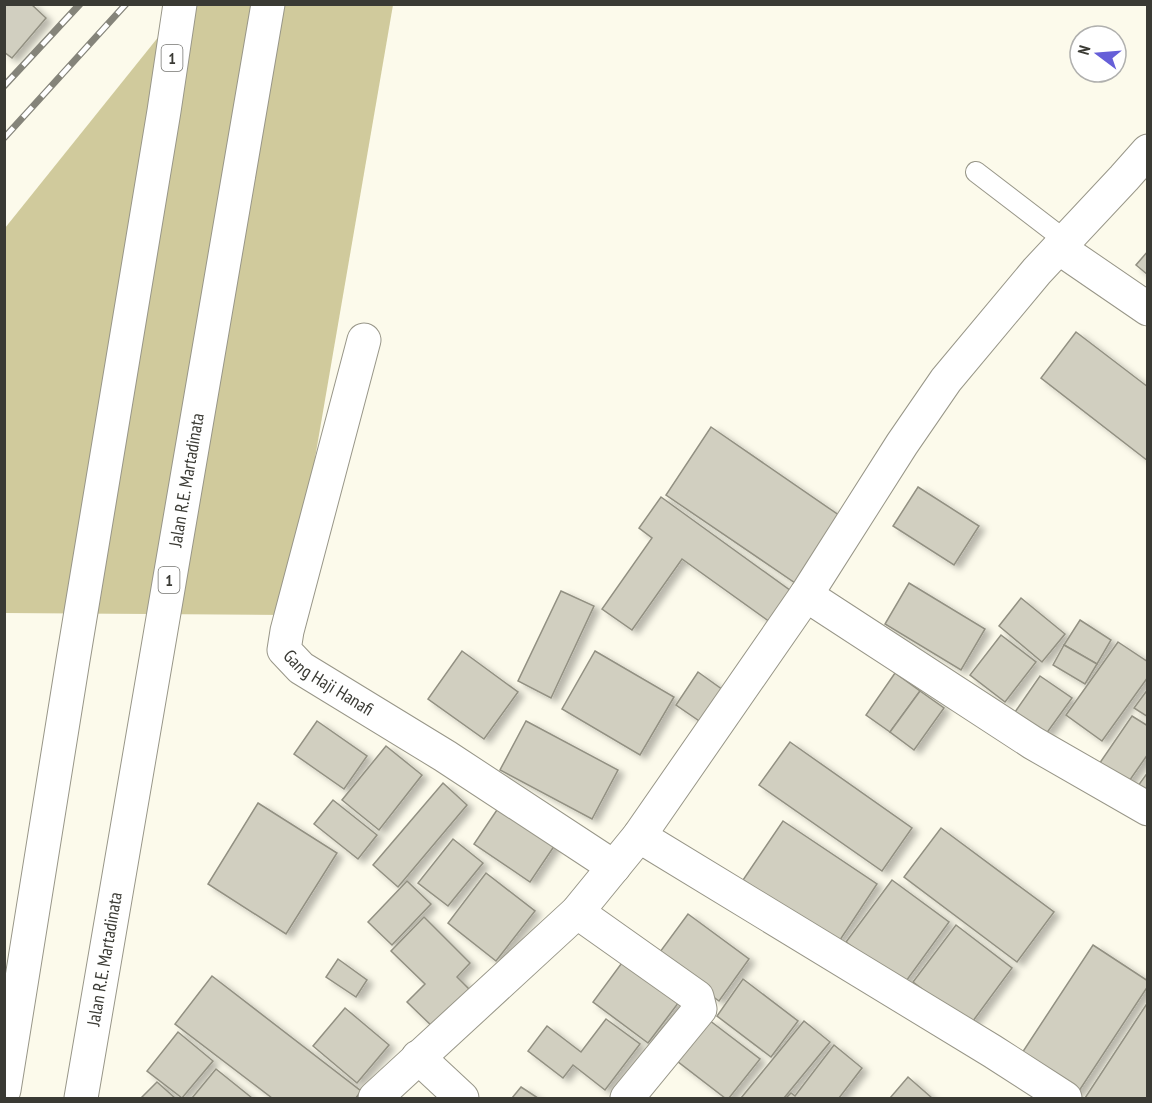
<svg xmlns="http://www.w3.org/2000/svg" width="1152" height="1103" font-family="'PT Sans Narrow',sans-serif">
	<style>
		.forest { fill: #d0ca9c }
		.building { fill: #d1cfc0; stroke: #929082; stroke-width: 1.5; filter: url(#shadow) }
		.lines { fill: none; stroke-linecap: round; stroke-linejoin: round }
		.service-casing { stroke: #989688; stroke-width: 22 }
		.minor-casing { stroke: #989688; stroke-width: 35 }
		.trunk-casing { stroke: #989688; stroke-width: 35 }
		.service { stroke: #fff; stroke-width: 20 }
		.minor { stroke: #fff; stroke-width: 33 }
		.trunk { stroke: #fff; stroke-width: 33 }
		.rail-casing { stroke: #85847a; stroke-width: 7 }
		.rail { stroke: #fff; stroke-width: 4.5; stroke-dasharray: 14; stroke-linecap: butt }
		.labels { text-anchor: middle; stroke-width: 5; stroke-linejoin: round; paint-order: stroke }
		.shield { fill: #fff; stroke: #757571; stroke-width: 1.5 }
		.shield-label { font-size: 16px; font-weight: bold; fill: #3a3a34 }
		.street-label { font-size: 18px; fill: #3a3a34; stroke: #fff }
	</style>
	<defs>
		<filter id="shadow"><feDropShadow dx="6" dy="4" stdDeviation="3" flood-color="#0004"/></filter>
	</defs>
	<rect width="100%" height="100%" fill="#fcfaeb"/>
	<polygon class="forest" points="184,5 393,5 288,615 5,613 5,228"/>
	<g class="building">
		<polygon points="4,4 31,4 46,18 12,58 4,52"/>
		<polygon points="1148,251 1148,275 1136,265"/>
		<polygon points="1076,332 1148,387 1148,461 1041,378"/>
		<polygon points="711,427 846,520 801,587 666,495"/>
		<polygon points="918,487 979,526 954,565 893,526"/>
		<polygon points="661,497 798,596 777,627 682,559 632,630 602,609 652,538 639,528"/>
		<polygon points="909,583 985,629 961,670 885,624"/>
		<polygon points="561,591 594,606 551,698 518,681"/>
		<polygon points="1021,598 1065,634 1042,662 999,626"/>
		<polygon points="1080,620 1111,640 1097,664 1064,645"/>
		<polygon points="1001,635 1036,662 1005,702 970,675"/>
		<polygon points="1118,642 1148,662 1148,677 1102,741 1066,715"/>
		<polygon points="1064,645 1097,664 1085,684 1053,665"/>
		<polygon points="462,651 518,692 484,739 428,699"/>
		<polygon points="595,651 674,697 640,755 562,709"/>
		<polygon points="698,672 730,695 708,727 676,705"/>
		<polygon points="895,673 920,691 890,732 866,715"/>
		<polygon points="1040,676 1072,698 1046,734 1015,712"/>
		<polygon points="1148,689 1148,717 1134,708"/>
		<polygon points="920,691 944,708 914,750 890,732"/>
		<polygon points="1132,716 1148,726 1148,754 1125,787 1097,767"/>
		<polygon points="317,721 367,756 344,789 294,754"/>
		<polygon points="526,721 618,770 592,819 500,770"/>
		<polygon points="790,742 912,828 882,871 759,785"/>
		<polygon points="386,746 422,775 379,830 342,800"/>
		<polygon points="1148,772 1148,799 1135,790"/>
		<polygon points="443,783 467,805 398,887 373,865"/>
		<polygon points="505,798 561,836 530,882 474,844"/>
		<polygon points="333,800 377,835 358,859 314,824"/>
		<polygon points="258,803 337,853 286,934 208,884"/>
		<polygon points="783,821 877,884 838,943 743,880"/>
		<polygon points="941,828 1054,912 1017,962 904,877"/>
		<polygon points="453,839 483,863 448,906 418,883"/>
		<polygon points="486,873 535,911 496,961 448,923"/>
		<polygon points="892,880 949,922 904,984 846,942"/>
		<polygon points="407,881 431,904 392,945 368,922"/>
		<polygon points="688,914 749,959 719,1001 657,956"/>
		<polygon points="424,917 470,963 457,977 474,994 438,1032 407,1002 425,984 391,951"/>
		<polygon points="956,925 1012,968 970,1025 913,982"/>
		<polygon points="1093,945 1148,981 1148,986 1077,1094 1020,1056"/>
		<polygon points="338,959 367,980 356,997 326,977"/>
		<polygon points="624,960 679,1002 648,1043 593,1002"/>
		<polygon points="212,976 361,1091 356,1098 272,1098 175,1024"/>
		<polygon points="743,979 798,1021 771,1057 717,1016"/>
		<polygon points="1148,1002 1148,1098 1085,1098"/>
		<polygon points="345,1008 389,1045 357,1083 313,1046"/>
		<polygon points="606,1019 640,1044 605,1090 573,1065 563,1078 528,1051 547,1026 581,1052"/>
		<polygon points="709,1020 760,1059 729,1098 725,1098 677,1061"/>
		<polygon points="804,1021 830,1042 784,1098 741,1098"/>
		<polygon points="178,1032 213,1061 182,1098 147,1071"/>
		<polygon points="834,1045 862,1068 839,1098 786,1098 791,1093 795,1096"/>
		<polygon points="216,1069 252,1098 192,1098"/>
		<polygon points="908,1077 932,1098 890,1098"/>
		<polygon points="157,1082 175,1098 141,1098"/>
		<polygon points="521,1087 538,1098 512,1098"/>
	</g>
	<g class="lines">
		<g class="service-casing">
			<polyline id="service" points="976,172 1066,241"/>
		</g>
		<g class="minor-casing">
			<g id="minor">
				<polyline points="1059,248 1148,309"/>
				<path id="s1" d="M364,340L287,631L284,650L301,668L445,756L614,867"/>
				<polyline points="806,595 1033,743 1148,809"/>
				<polyline points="639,836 992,1051 1065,1098"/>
				<polyline points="577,912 697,997 700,1009 627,1098"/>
				<polyline points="418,1057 462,1098"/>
				<polyline points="375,1098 577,912 639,836 806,595 902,444 946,380 1037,271 1124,178 1148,151"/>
			</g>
		</g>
		<g class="trunk-casing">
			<g id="trunk">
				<polyline points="4,1090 73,660 164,111 180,4"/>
				<path id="s2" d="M81,1098L268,4"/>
			</g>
		</g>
		<use href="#service" class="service"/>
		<use href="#minor" class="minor"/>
		<use href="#trunk" class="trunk"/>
		<g class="rail-casing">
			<g id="rail">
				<polyline points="4,86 80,4"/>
				<polyline points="4,138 126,4"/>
			</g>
		</g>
		<use href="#rail" class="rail"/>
	</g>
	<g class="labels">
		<g class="shield">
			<rect x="161.5" y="45" width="21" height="26" rx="4.5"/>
			<rect x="158.5" y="567" width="21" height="26" rx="4.5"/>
		</g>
		<g class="shield-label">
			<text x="172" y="64">1</text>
			<text x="169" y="586">1</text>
		</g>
		<g class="street-label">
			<text dy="6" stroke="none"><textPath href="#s2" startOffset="627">Jalan R.E. Martadinata</textPath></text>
			<text dy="6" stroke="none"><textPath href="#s1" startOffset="376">Gang Haji Hanafi</textPath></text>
			<text dy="6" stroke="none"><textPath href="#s2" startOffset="141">Jalan R.E. Martadinata</textPath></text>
		</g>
	</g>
	<rect width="1152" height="1103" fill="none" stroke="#3a3a34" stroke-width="12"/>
	<g transform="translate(1098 54) rotate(286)"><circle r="28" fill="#ffffff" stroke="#b0b0ae" stroke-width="1.5"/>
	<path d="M0-4.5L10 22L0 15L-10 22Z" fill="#665fd8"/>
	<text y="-9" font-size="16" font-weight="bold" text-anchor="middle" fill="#3a3a34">N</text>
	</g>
</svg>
